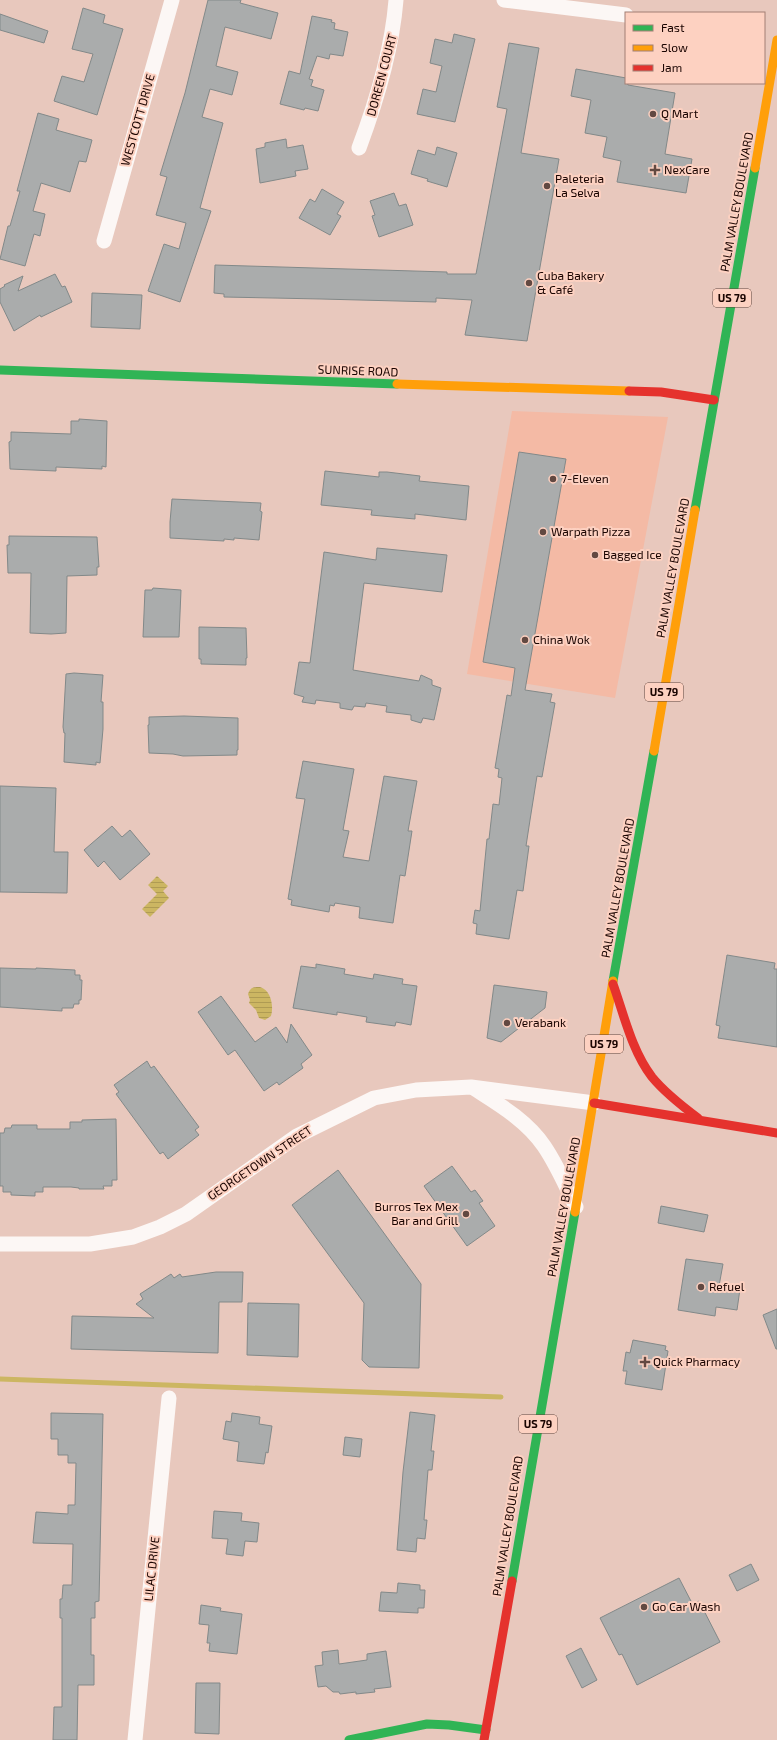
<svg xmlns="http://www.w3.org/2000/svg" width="777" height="1740" font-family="'Exo 2',sans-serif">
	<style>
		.built { fill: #f4baa5 }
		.water { fill: url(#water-rules) }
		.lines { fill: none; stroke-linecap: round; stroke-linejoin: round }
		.stream { stroke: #ccb662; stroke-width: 5 }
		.building { fill: #aaacac; stroke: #828989 }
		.street { stroke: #fcf7f5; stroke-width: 15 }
		.fast { stroke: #30b455; stroke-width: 9 }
		.slow { stroke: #ff9f0a; stroke-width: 9 }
		.jam { stroke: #e5322d; stroke-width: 9 }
		.poi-dot { fill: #624942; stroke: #fdd1c1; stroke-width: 1.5 }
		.labels { text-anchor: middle; stroke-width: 4; stroke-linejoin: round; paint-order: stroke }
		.shield { fill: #fdd1c1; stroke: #5e423a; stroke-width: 1 }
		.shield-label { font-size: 11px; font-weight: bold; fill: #1a0400 }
		.street-label { font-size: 12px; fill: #1a0400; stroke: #fdd1c1 }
		.poi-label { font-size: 12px; fill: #1a0400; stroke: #fdd1c1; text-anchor: start }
	</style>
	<defs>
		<pattern id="water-rules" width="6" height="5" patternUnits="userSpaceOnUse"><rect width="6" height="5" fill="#ccb662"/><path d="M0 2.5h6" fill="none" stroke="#af9b53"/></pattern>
	</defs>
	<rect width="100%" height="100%" fill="#e8c8bd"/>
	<polygon class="built" points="512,411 668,417 615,698 467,674"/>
	<g class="water">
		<polygon points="157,876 168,886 163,891 169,898 150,917 142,909 157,894 148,885"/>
		<path d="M260,987C271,990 274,1006 271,1016L265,1020L259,1018L256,1010L249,1003L250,1000L248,994C251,987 253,987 260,987Z"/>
	</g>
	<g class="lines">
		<polyline class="stream" points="0,1379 501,1397"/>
	</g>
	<g class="building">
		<polygon points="208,0 241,0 240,3 278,13 271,39 225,27 216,66 238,72 232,95 210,89 202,117 223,123 200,208 211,211 180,302 148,291 164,244 179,249 186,223 156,215 167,177 160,175 185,93"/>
		<polygon points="83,8 105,15 103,23 123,29 97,115 54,101 62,76 84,82 93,54 72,49"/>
		<polygon points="0,14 48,31 44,43 0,30"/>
		<polygon points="312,16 332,20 331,22 335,23 334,29 348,32 343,56 330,54 329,59 317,56 309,79 313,80 311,86 324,90 318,111 305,108 304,110 280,104 289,71 300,74"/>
		<polygon points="454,34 475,39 455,122 417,114 423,89 436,92 442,66 430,63 435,39 452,43"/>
		<polygon points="509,43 539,48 521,153 559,159 527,341 465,335 472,300 436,298 436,302 321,299 224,297 224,294 214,293 215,265 447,272 447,274 476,274 507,109 497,107"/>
		<polygon points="576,69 626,78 628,85 675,93 665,154 692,159 686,193 617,182 621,161 603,157 607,137 585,133 591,100 571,96"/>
		<polygon points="38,113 59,119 56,130 92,140 86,162 79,161 70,192 41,183 33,211 45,214 40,236 34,234 25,266 0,259 8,226 10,226 20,191 17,191"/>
		<polygon points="286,139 287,148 303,145 308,169 295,171 296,176 260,183 256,149 265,147 265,143"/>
		<polygon points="437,147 457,153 447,187 427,181 428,179 411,174 418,150 435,155"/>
		<polygon points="322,189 344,202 337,214 341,216 330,235 299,218 310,199 315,202"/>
		<polygon points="394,193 399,206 406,204 413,225 379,237 372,216 375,215 370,201"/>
		<polygon points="55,274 62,287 65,286 72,302 41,317 40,315 14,331 0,302 0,289 5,286 4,285 23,276 18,291"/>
		<polygon points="92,293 142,295 140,329 91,327"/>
		<polygon points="79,419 107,421 106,467 102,466 102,469 56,467 56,471 10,469 9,442 11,441 11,432 71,434 71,421 79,421"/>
		<polygon points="519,452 566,459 525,690 552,694 550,702 555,703 542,777 537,776 530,820 526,846 529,846 523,891 517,890 509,939 476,934 477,924 473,923 475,910 480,911 487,839 489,839 493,804 499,805 502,778 498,777 499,769 495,768 507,695 511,696 515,668 483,662"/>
		<polygon points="325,471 379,477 379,472 387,472 420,476 419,481 469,486 466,520 415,514 415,519 371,515 372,510 321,505"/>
		<polygon points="172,499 261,503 260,511 262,512 259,540 234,538 234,540 224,539 224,541 170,538 170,522"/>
		<polygon points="9,536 97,537 99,567 97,567 97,575 67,576 66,633 51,634 30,633 31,573 8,573 7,545 9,545"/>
		<polygon points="377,548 447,555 442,592 364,583 353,670 419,681 421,675 432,680 432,685 441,688 434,720 423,718 421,723 411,720 411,715 386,712 387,706 366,703 365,707 354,706 352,710 340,708 340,703 316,700 315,704 302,702 304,697 294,694 299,662 310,663 324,552 376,560"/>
		<polygon points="153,588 181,590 179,637 143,637 145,590 152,590"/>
		<polygon points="199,627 246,628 247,658 246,658 246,665 201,664 201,659 199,659"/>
		<polygon points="74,673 103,675 101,702 103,702 103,729 100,763 96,762 96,765 64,762 65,733 64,733 63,727 66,674"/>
		<polygon points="184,716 238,718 238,750 237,750 237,755 183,756 173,754 149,753 148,725 149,725 149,717"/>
		<polygon points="303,761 354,769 343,830 349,831 343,857 369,861 384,776 417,781 408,831 412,831 405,876 400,875 393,923 359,918 360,907 335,903 334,906 330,905 329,912 291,905 292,900 288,899 305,799 296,798"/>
		<polygon points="0,786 56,788 54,852 68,852 67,893 0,892"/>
		<polygon points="112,826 122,837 130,830 150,854 120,880 104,861 98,867 84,850"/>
		<polygon points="727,955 775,963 774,969 777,969 777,1047 718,1038 720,1026 716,1025"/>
		<polygon points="316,964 345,969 344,974 373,979 374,974 403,979 402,984 417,986 411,1025 396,1022 395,1026 366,1022 367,1017 337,1012 337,1015 293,1008 301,966 316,968"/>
		<polygon points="0,968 36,969 36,968 75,970 75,975 80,975 80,980 82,980 81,1000 79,1000 79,1004 74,1004 73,1008 62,1008 62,1011 0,1007"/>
		<polygon points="494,985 547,992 545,1008 501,1042 487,1038"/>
		<polygon points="221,996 255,1042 276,1027 287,1043 291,1024 312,1055 301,1064 303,1068 279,1085 277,1082 264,1091 235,1050 228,1055 198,1012"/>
		<polygon points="147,1061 151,1068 154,1066 199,1127 195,1130 199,1135 168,1159 163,1152 160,1154 116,1094 119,1092 114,1085"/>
		<polygon points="116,1119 117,1180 112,1180 112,1186 103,1186 104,1189 79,1189 79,1188 71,1187 43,1187 43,1192 35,1192 35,1196 11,1195 11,1192 3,1192 3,1186 0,1186 0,1133 4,1133 5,1128 11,1128 12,1125 37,1125 37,1129 70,1129 70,1122 82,1122 82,1120"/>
		<polygon points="452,1166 471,1192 475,1190 483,1201 479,1203 495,1226 467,1246 424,1186"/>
		<polygon points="338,1170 421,1284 419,1368 369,1367 362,1360 364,1303 292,1205"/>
		<polygon points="661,1206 708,1215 704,1232 658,1223"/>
		<polygon points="686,1259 723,1264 719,1286 740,1289 737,1310 716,1307 715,1316 678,1310"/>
		<polygon points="216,1272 243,1272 242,1302 219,1302 218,1353 71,1349 72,1316 154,1318 136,1304 143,1299 140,1294 171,1274 174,1278 180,1274 182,1277"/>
		<polygon points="248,1303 299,1304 298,1357 247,1355"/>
		<polygon points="777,1309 777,1349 776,1349 763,1315"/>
		<polygon points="633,1340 666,1346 665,1350 668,1351 662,1390 625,1384 627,1371 623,1371 626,1352 630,1353"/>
		<polygon points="410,1412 435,1415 431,1451 434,1451 432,1470 428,1470 424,1520 427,1520 425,1539 417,1538 416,1552 397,1550 403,1472"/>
		<polygon points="51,1413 103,1414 99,1601 95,1602 95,1618 91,1618 91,1655 94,1655 94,1685 78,1685 77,1740 53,1740 54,1707 62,1707 62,1618 60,1618 60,1599 62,1599 63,1585 72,1585 73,1544 33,1543 36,1512 68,1514 68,1505 75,1505 76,1463 68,1463 68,1455 58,1455 58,1439 51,1439"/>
		<polygon points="232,1413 260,1417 259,1424 272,1426 268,1453 266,1452 264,1464 237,1461 239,1442 223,1439 226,1421 231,1422"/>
		<polygon points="345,1437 362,1439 360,1457 343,1455"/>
		<polygon points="214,1511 242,1513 241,1521 259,1523 257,1542 245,1541 243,1556 226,1554 228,1539 212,1538"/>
		<polygon points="751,1564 759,1580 737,1591 729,1575"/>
		<polygon points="679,1578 693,1605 699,1601 720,1642 637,1685 622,1654 619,1655 600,1618"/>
		<polygon points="398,1583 420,1585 420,1590 425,1590 424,1608 418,1608 418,1613 379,1611 381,1592 397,1593"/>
		<polygon points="201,1605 221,1608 220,1611 242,1614 237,1654 209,1651 210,1643 207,1643 209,1625 199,1624"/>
		<polygon points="581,1648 597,1680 582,1688 566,1656"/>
		<polygon points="338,1650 339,1664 367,1660 367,1654 386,1651 391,1687 374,1689 375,1692 356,1694 356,1692 340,1694 339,1692 333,1692 326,1686 318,1687 315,1666 323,1665 322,1652"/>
		<polygon points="196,1683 220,1683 219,1734 195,1733"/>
	</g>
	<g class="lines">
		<g class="street">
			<polyline points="504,0 626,15"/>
			<path d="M359,148C377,100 392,51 396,0"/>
			<polyline points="104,241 172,0"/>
			<path d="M475,1089C500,1105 527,1121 544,1146C557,1165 566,1186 576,1207"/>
			<polyline points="0,1244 90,1244 133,1237 160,1227 186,1214 297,1136 374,1098 416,1090 471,1087 594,1103"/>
			<polyline points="135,1740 169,1398"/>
		</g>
		<g class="fast">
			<polyline points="0,370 397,384"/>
			<polyline points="695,510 755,168"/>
			<polyline points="613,981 654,751"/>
			<polyline points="512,1581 575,1212"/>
			<polyline points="349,1740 427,1724 449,1725 486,1730"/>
		</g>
		<g class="slow">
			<polyline points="755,168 777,40"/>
			<polyline points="397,384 629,391"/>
			<polyline points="654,751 695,510"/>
			<polyline points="575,1212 613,981"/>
		</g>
		<g class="jam">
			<polyline points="629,391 661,392 714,400"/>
			<path d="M613,984C624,1015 632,1051 652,1077C665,1093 682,1106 698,1118"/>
			<polyline points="594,1103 777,1133"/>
			<polyline points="484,1740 512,1581"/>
		</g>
	</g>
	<g class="poi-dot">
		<circle cx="653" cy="114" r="4"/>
		<path d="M653 164h4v4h4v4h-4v4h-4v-4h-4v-4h4z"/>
		<circle cx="547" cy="186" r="4"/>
		<circle cx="529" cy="283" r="4"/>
		<circle cx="553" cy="479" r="4"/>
		<circle cx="543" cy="532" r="4"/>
		<circle cx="595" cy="555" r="4"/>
		<circle cx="525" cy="640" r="4"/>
		<circle cx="507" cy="1023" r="4"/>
		<circle cx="466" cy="1214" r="4"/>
		<circle cx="701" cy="1287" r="4"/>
		<path d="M643 1356h4v4h4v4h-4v4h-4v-4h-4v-4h4z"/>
		<circle cx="644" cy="1607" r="4"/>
	</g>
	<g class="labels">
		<g class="shield">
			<rect x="713" y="289" width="38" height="18" rx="3"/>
			<rect x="645" y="683" width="38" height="18" rx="3"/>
			<rect x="585" y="1035" width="38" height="18" rx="3"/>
			<rect x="519" y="1415" width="38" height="18" rx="3"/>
		</g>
		<g class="shield-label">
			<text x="732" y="302">US 79</text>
			<text x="664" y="696">US 79</text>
			<text x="604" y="1048">US 79</text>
			<text x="538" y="1428">US 79</text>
		</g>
		<g class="street-label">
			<text transform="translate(382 75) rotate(-75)" y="4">DOREEN COURT</text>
			<text transform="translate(138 120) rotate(-74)" y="4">WESTCOTT DRIVE</text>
			<text transform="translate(737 202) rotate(-80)" y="4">PALM VALLEY BOULEVARD</text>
			<text transform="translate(358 371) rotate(2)" y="4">SUNRISE ROAD</text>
			<text transform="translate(673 568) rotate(-80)" y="4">PALM VALLEY BOULEVARD</text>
			<text transform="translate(618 888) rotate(-80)" y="4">PALM VALLEY BOULEVARD</text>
			<text transform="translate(260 1163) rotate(-34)" y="4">GEORGETOWN STREET</text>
			<text transform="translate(564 1207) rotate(-80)" y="4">PALM VALLEY BOULEVARD</text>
			<text transform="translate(508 1526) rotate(-81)" y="4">PALM VALLEY BOULEVARD</text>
			<text transform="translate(152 1569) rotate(-84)" y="4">LILAC DRIVE</text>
		</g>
		<g class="poi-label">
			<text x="661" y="118">Q Mart</text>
			<text x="664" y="174">NexCare</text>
			<text x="555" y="183">Paleteria<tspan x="555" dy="14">La Selva</tspan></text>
			<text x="537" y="280">Cuba Bakery<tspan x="537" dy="14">&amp; Café</tspan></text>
			<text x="561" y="483">7-Eleven</text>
			<text x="551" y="536">Warpath Pizza</text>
			<text x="603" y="559">Bagged Ice</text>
			<text x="533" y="644">China Wok</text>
			<text x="515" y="1027">Verabank</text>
			<text x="458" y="1211" text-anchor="end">Burros Tex Mex<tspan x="458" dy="14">Bar and Grill</tspan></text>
			<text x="709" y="1291">Refuel</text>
			<text x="653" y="1366">Quick Pharmacy</text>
			<text x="652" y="1611">Go Car Wash</text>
		</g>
	</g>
	<rect x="625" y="12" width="140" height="72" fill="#fdd1c1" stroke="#a27f74"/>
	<rect x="633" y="25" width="20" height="6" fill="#30b455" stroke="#a27f74"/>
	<text x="661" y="32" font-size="12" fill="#1a0400">Fast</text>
	<rect x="633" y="45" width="20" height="6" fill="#ff9f0a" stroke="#a27f74"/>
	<text x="661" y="52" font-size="12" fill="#1a0400">Slow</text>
	<rect x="633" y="65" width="20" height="6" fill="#e5322d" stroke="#a27f74"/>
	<text x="661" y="72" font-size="12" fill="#1a0400">Jam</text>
</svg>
